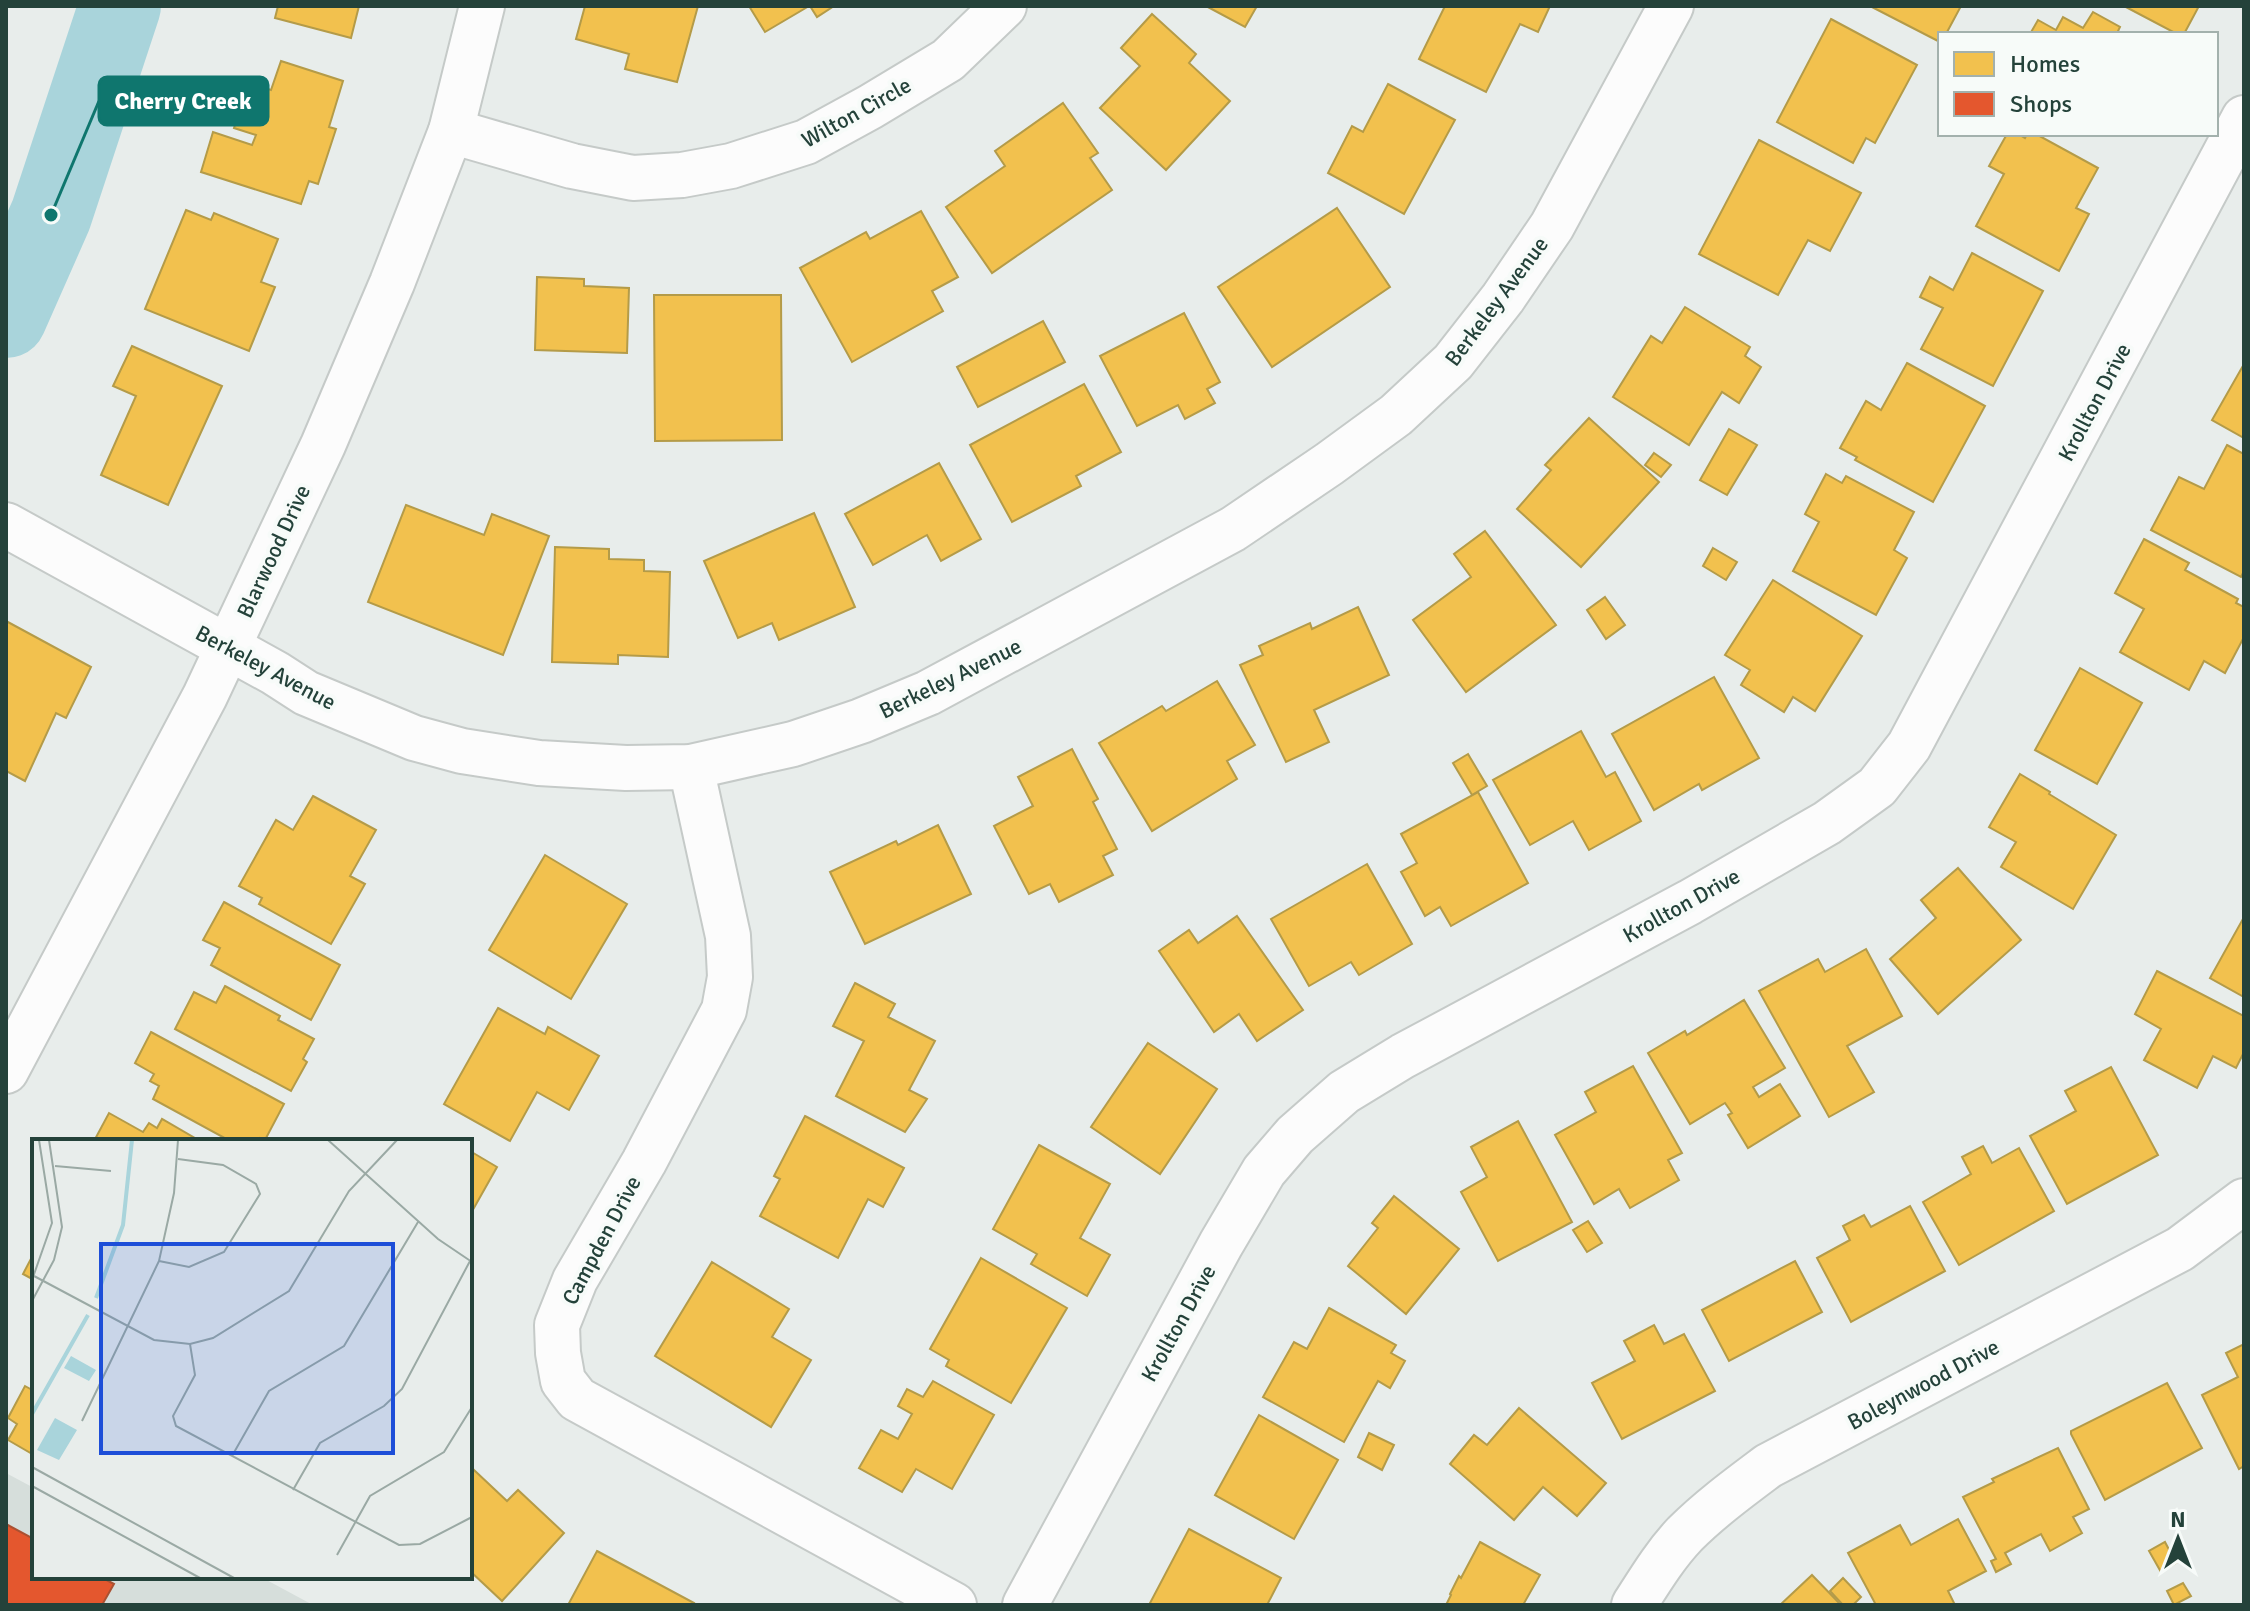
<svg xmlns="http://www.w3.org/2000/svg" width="2250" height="1611" font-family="Signika,sans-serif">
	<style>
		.built { fill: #d6dedb }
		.homes { fill: #f2c14e; stroke: #b49b48; stroke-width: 2 }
		.shops { fill: #e4572e; stroke: #aa5132; stroke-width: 2 }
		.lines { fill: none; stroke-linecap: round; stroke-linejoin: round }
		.river { stroke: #a9d4db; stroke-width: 82 }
		.minor-casing { stroke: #c5cac8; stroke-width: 48 }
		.tertiary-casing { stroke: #c5cac8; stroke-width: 48 }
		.minor { stroke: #fcfcfc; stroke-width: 44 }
		.tertiary { stroke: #fcfcfc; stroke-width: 44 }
		.labels { text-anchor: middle; stroke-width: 8; stroke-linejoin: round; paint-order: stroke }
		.street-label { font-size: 22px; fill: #24423a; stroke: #f7fbf9 }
		.inset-river { fill: none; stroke: #a9d4db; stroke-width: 4 }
		.inset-road { fill: none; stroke: #9aa9a4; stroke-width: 2 }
		.view { fill: #1d4ed8; fill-opacity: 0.15; stroke: #1d4ed8; stroke-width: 4 }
		.inset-edge { fill: none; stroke: #24423a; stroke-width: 4 }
		.leader { fill: none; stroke: #0f766e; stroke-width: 3 }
		.callout-dot { fill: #0f766e; stroke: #f7fbf9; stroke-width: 3 }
		.callout { fill: #0f766e; stroke: #0f766e; stroke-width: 3 }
		.callout-label { font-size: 24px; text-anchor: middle; font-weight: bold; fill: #fff }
	</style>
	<rect width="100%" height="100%" fill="#e8edeb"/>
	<polygon class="built" points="6,1473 34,1488 34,1577 261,1577 313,1605 6,1605"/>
	<g class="homes">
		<polygon points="278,6 359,6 351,38 275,18"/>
		<polygon points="585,6 698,6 677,82 625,69 629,54 576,39"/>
		<polygon points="749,6 809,6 765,32"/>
		<polygon points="810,6 834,6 817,17"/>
		<polygon points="1206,6 1257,6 1245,27"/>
		<polygon points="1445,6 1550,6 1538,32 1520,24 1486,92 1419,59"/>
		<polygon points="1870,6 1961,6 1946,34 1940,34 1940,42"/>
		<polygon points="2124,6 2199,6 2184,34 2177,34"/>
		<polygon points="2093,12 2120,27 2118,31 2123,34 2030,34 2038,20 2056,30 2063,17 2083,28"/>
		<polygon points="1152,14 1196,54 1189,63 1230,101 1166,170 1100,108 1140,66 1121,48"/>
		<polygon points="1831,19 1917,65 1875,143 1866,138 1853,163 1777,122"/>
		<polygon points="281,61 343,81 329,127 336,129 318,184 309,181 301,204 201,172 213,132 252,145 256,135 234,128 248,83 271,90"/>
		<polygon points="1388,84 1455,120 1404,214 1328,173 1352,126 1363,132"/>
		<polygon points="1063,103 1098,153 1090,158 1112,190 992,273 946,207 1005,166 995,151"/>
		<polygon points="2007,134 2018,134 2025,138 2027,134 2036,134 2098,168 2076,208 2089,214 2059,271 1976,226 2004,174 1989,166"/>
		<polygon points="1759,140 1861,193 1830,251 1808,240 1778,295 1699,254"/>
		<polygon points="1337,208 1390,287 1272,367 1218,287"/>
		<polygon points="186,210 211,220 214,213 278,239 261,282 275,287 249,351 145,309"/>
		<polygon points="921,211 958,277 932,291 943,311 852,362 800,268 866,232 870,239"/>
		<polygon points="1972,253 2043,291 1993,386 1921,349 1943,308 1920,297 1930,277 1953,290"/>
		<polygon points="537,277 584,279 584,286 629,288 627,353 535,350"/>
		<polygon points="654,295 781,295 782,440 655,441"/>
		<polygon points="1685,307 1750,347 1745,356 1761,367 1739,403 1722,392 1689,445 1613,397 1651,336 1662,343"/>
		<polygon points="1184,313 1220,382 1207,389 1215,403 1185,419 1178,405 1137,426 1100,356"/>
		<polygon points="1043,321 1065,362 978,407 957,367"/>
		<polygon points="132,346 222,386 168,505 101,475 136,396 113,386"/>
		<polygon points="1907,363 1985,406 1933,502 1855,460 1857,457 1840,448 1866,401 1881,410"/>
		<polygon points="2244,364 2244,438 2212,420"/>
		<polygon points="1084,384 1121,452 1076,476 1081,486 1012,522 970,445"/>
		<polygon points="1589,418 1659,482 1581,567 1517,509 1551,470 1545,465"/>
		<polygon points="1729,429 1757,445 1727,495 1700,480"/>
		<polygon points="2227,445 2244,454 2244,571 2241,577 2151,530 2179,477 2204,489"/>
		<polygon points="1654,453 1671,465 1661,477 1645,465"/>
		<polygon points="939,463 981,539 941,561 927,535 873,565 845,514"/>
		<polygon points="1826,474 1842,483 1846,476 1914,512 1894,550 1907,558 1876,615 1793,571 1819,522 1805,514"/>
		<polygon points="406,505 484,535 492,514 549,536 503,655 368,602"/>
		<polygon points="814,513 855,607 779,640 772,623 738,638 704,561"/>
		<polygon points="1485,531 1556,625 1466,692 1413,620 1471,577 1454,554"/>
		<polygon points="2144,539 2189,563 2185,570 2238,599 2236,603 2244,607 2244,637 2225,673 2204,661 2189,690 2120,652 2144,609 2115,593"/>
		<polygon points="555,547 609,549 609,559 644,560 644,571 670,572 668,657 618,655 618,664 552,662"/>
		<polygon points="1713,548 1737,562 1726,580 1703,566"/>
		<polygon points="1773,580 1862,636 1815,711 1793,697 1784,712 1741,685 1750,670 1725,655"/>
		<polygon points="1605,597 1625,625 1606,639 1587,610"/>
		<polygon points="1358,607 1389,675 1314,710 1329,742 1286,762 1240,665 1263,655 1259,646 1310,623 1312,629"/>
		<polygon points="6,621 91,667 66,718 56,713 25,781 6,771"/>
		<polygon points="2080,668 2142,703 2097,784 2035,750"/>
		<polygon points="1714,677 1759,758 1702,790 1699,784 1654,810 1612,734"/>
		<polygon points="1217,681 1255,745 1227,761 1237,779 1152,831 1099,743 1162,706 1166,711"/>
		<polygon points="1581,731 1606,777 1615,772 1641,821 1589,850 1573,821 1530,845 1493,780"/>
		<polygon points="1072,749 1098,799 1093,802 1117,849 1103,856 1113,875 1059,902 1050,884 1029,894 994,826 1033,806 1018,777"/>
		<polygon points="1468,754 1487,786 1472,795 1453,763"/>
		<polygon points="2020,774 2050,792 2049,794 2116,835 2073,909 2001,867 2016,842 1989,827"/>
		<polygon points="1478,792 1528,883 1451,926 1440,907 1425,916 1401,872 1417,863 1401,834"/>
		<polygon points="313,796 376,830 350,876 365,884 331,944 259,904 262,898 239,886 276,820 293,830"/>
		<polygon points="938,825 971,894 865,944 830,872 896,841 898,845"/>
		<polygon points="545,855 627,904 571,999 489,950"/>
		<polygon points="1367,864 1412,944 1359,975 1351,962 1309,986 1271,919"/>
		<polygon points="1958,868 2021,940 1938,1014 1890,959 1936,918 1921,900"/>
		<polygon points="224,902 340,965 311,1020 211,965 220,948 203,940"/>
		<polygon points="1237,916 1303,1010 1257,1041 1239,1014 1214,1032 1159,951 1189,930 1198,943"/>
		<polygon points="2244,917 2244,997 2210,978"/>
		<polygon points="1866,949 1902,1016 1847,1046 1874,1092 1829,1117 1759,991 1818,959 1825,972"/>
		<polygon points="2157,971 2244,1016 2244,1052 2236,1068 2213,1056 2197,1088 2144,1060 2161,1029 2135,1014"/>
		<polygon points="855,983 895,1004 888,1017 935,1041 909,1090 927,1099 905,1132 836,1096 864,1041 833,1026"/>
		<polygon points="225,986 280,1016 278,1020 314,1039 303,1059 307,1062 291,1091 175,1029 194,992 216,1003"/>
		<polygon points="1744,1000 1785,1068 1753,1087 1759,1097 1780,1084 1800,1116 1748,1148 1728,1115 1732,1113 1725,1103 1690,1124 1648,1053 1685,1031 1687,1035"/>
		<polygon points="498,1008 545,1034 548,1027 599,1056 569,1110 537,1092 510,1141 444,1104"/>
		<polygon points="151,1032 284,1104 265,1140 260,1138 258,1141 230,1141 153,1099 159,1086 150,1081 154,1074 135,1063"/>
		<polygon points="1148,1043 1217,1089 1160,1174 1091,1127"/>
		<polygon points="1633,1066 1682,1153 1668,1160 1679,1180 1630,1208 1619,1189 1594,1204 1555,1135 1596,1112 1585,1092"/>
		<polygon points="2111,1067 2158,1155 2067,1204 2030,1136 2076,1111 2065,1091"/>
		<polygon points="109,1113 143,1132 149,1123 157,1128 162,1119 200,1141 94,1141"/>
		<polygon points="805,1116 904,1168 883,1207 868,1199 838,1258 760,1216 780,1179 774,1176"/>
		<polygon points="1518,1121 1572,1222 1498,1261 1461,1192 1487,1177 1471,1147"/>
		<polygon points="1039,1145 1110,1184 1080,1238 1110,1255 1087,1296 1031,1264 1037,1254 993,1229"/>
		<polygon points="1983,1146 1992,1163 2019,1148 2054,1211 1959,1265 1923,1202 1971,1174 1962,1157"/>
		<polygon points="470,1151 497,1167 470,1215"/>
		<polygon points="1394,1196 1459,1249 1406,1314 1348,1266 1378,1228 1372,1223"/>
		<polygon points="1910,1206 1945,1271 1851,1322 1817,1258 1850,1240 1843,1226 1864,1215 1871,1227"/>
		<polygon points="1588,1221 1602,1243 1587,1252 1573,1230"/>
		<polygon points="34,1253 34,1280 23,1274"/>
		<polygon points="981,1258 1067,1308 1011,1403 946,1366 949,1360 930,1349"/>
		<polygon points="1795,1261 1822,1312 1729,1361 1702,1310"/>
		<polygon points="712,1262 789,1309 772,1337 811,1360 771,1427 655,1356"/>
		<polygon points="1329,1308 1396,1345 1391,1353 1405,1361 1390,1388 1378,1381 1344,1442 1263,1397 1294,1342 1307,1349"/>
		<polygon points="1654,1325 1664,1344 1684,1334 1715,1391 1622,1439 1592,1383 1635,1361 1624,1341"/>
		<polygon points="2244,1344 2244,1466 2239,1469 2202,1395 2238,1377 2226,1353"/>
		<polygon points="933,1381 994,1415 952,1489 916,1469 902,1492 859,1468 881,1430 898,1439 912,1414 898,1406 907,1389 923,1397"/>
		<polygon points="2167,1383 2202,1448 2105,1500 2071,1434 2071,1431"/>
		<polygon points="25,1386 34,1391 34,1455 8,1440 17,1424 8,1418"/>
		<polygon points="1519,1408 1606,1483 1577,1516 1543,1487 1514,1520 1450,1464 1474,1435 1487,1445"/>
		<polygon points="1259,1415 1338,1460 1294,1539 1215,1495"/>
		<polygon points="1369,1433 1394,1445 1382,1470 1358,1457"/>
		<polygon points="2058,1448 2089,1509 2073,1517 2082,1533 2050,1551 2041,1534 2005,1553 2011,1564 1996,1572 1991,1561 1996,1559 1963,1497 1994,1482 1992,1479"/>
		<polygon points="474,1470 507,1501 518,1490 564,1533 502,1601 470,1571 470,1474"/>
		<polygon points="1958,1519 1986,1571 1948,1591 1955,1605 1876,1605 1848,1553 1900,1525 1911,1545"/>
		<polygon points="1189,1529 1281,1578 1267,1605 1149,1605"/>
		<polygon points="1480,1542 1540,1575 1523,1605 1446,1605 1451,1595 1450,1594 1459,1576 1461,1578"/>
		<polygon points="2165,1542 2176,1563 2161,1572 2149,1551"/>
		<polygon points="597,1551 694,1603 693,1605 568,1605"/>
		<polygon points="1812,1575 1841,1605 1780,1605"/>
		<polygon points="1843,1578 1861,1597 1853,1605 1843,1605 1830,1591"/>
		<polygon points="2183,1583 2191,1596 2174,1605 2167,1591"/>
	</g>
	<polygon class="shops" points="6,1524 34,1539 34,1577 101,1577 114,1584 102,1605 6,1605"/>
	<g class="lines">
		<polyline class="river" points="6,317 51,215 120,6"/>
		<g class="minor-casing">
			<g id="minor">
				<polyline points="451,131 572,166 633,178 682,175 731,166 806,142 870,107 948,60 1004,6"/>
				<polyline points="691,767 728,936 730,977 724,1010 644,1162 575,1280 557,1325 558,1353 563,1381 577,1399 954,1605"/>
				<polyline points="6,1071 205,696 323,445 392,283 451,131 482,6"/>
				<polyline points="1025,1605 1221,1244 1264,1171 1295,1135 1344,1092 1403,1056 1690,902 1827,823 1877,787 1909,746 2244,118"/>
				<path d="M1634,1605C1650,1580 1665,1555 1685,1534C1710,1509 1740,1487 1768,1466L2180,1249L2244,1201"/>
			</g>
		</g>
		<g class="tertiary-casing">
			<polyline id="tertiary" points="6,525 275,673 306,693 414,738 462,751 539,763 626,768 691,767 793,744 861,721 928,693 1233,529 1329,464 1396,415 1453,362 1503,298 1552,226 1671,6"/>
		</g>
		<use href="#minor" class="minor"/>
		<use href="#tertiary" class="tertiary"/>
	</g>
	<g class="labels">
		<g class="street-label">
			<text transform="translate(856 112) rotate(-29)" y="8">Wilton Circle</text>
			<text transform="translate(1496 301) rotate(-53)" y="8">Berkeley Avenue</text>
			<text transform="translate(2094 402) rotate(-62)" y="8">Krollton Drive</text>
			<text transform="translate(273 551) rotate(-65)" y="8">Blarwood Drive</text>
			<text transform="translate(266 667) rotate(28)" y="8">Berkeley Avenue</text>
			<text transform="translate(950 678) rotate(-26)" y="8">Berkeley Avenue</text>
			<text transform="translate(1681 905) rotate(-29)" y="8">Krollton Drive</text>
			<text transform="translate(601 1240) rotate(-62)" y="8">Campden Drive</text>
			<text transform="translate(1178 1323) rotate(-61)" y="8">Krollton Drive</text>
			<text transform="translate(1923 1384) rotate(-28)" y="8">Boleynwood Drive</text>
		</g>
	</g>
	<g transform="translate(32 1139)">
		<rect width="440" height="440" fill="#e8edeb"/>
		<path d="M39,217L64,231L57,242L32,229ZM23,279L45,291L27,321L5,311Z" fill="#a9d4db"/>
		<path class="inset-river" d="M64,159L91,86L100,1M0,275L56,176"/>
		<path class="inset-road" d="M296,1L406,100L440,123M23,27L79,32M127,122L157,128L192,113L228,55L224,45L191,26L146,20M2,137L122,201L158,205L181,199L257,152L317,52L365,1M0,141L20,84L7,1M0,162L22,121L30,88L17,1M158,205L163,236L141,277L144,287L367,406L388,405L440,378M50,282L127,122L142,54L146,1M200,317L237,252L312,207L386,83M0,328L202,439M0,347L168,439M261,351L288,304L352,267L370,250L438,122M305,416L338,357L412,313L440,268"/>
		<path class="view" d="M69,105H361V314H69Z"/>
		<rect width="440" height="440" class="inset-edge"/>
	</g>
	<path class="leader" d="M51 215L99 101"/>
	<circle class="callout-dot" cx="51" cy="215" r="8"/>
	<rect class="callout" x="99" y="77" width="169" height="48" rx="8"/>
	<g class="callout-label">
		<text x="183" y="109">Cherry Creek</text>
	</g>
	<rect width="2250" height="1611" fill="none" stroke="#24423a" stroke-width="16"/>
	<rect x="1938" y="32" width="280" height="104" fill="#f7fbf9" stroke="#a3b1ad" stroke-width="2"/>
	<rect x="1954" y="52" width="40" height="24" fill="#f2c14e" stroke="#a3b1ad" stroke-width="2"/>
	<text x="2010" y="72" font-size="24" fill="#24423a">Homes</text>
	<rect x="1954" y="92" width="40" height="24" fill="#e4572e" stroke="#a3b1ad" stroke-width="2"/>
	<text x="2010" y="112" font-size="24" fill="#24423a">Shops</text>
	<g transform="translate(2178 1539)" stroke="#f7fbf9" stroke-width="6" paint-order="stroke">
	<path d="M0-6L14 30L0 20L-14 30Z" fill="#24423a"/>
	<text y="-12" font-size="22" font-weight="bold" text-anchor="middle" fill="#24423a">N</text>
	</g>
</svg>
